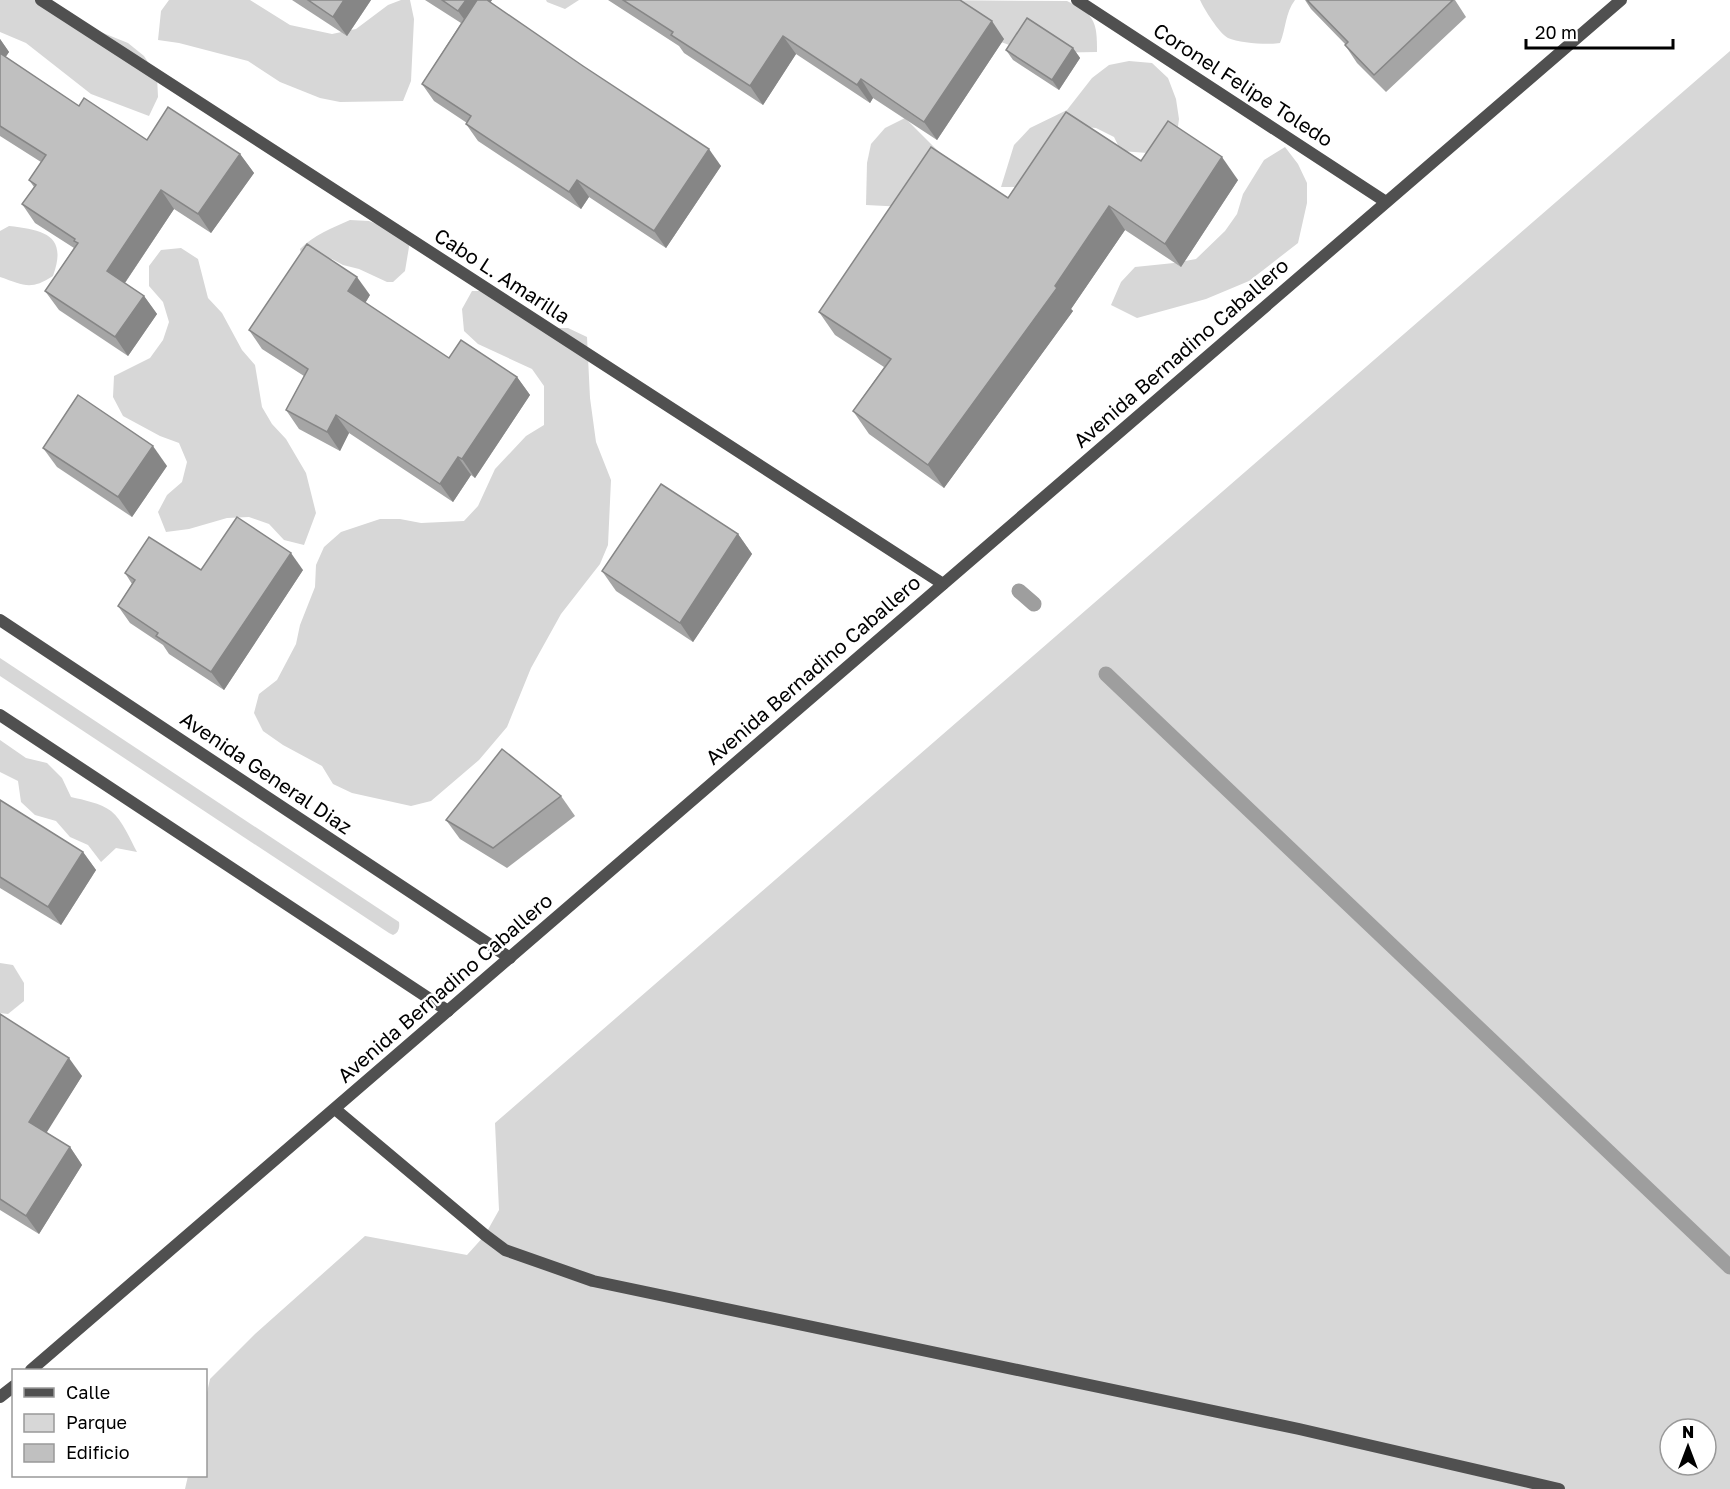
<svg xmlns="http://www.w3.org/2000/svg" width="1730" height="1489" font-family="'Golos Text',sans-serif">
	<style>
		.green { fill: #d7d7d7; fill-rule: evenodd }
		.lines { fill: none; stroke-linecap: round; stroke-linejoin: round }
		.stream { stroke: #9e9e9e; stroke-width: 15 }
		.service { stroke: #505050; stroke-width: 12 }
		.minor { stroke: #505050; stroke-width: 12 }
		.tertiary { stroke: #505050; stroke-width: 12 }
		.wall { fill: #a5a5a5 }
		.shaded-wall { fill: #868686 }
		.building { fill: #c0c0c0; stroke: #868686; stroke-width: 1.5 }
		.labels { text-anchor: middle; stroke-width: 5; stroke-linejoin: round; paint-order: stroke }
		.street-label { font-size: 20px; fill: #000; stroke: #fff }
	</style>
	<rect width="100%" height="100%" fill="#fff"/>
	<g class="green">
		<polygon points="0,0 38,0 61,16 128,43 144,56 157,76 158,97 149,116 91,94 26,43 0,32"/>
		<polygon points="169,0 250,0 290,25 332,34 356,29 388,5 401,0 410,0 414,19 411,81 403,101 340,102 320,98 280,82 248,61 179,43 158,40 161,11"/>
		<polygon points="546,0 579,0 565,9 547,2"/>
		<path d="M926,0L1067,1C1095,15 1097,21 1097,52L1042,53L1020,49L941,20Z"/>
		<path d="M1200,0H1295C1285,13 1286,29 1280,43C1268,45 1239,43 1228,38C1219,33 1204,9 1200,0Z"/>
		<path d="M1730,51V1489H185L188,1476H206V1397L210,1379L255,1334L365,1236L467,1255L485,1235L499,1210L495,1123ZM1670,1429H1706V1465H1670Z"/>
		<polygon points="1129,61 1152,63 1168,78 1176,99 1179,119 1176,141 1161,154 1121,151 1114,137 1096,128 1076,126 1021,187 1001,187 1014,145 1030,128 1067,110 1092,78 1109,65"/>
		<polygon points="905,118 951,164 905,207 866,205 867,163 871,144 885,128"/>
		<polygon points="1285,147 1298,164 1307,183 1307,203 1298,243 1249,281 1206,299 1137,318 1111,305 1121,282 1135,267 1174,263 1196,259 1225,231 1237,214 1243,194 1264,160"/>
		<path d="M350,220L369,221L409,237V247L405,271L393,282H387L359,269L343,265L332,259L301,253L300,249C314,235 332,228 350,220Z"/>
		<path d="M9,226C44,230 68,235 53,276C30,291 24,285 0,277V231Z"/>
		<polygon points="181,248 198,259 208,298 222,313 242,350 255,365 262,407 272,424 286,439 306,473 316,513 304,545 284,540 269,524 249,517 227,518 189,529 166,532 158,512 167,495 182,482 187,462 179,443 160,436 123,416 113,397 114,376 150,358 163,340 169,322 163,302 149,286 149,266 161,250"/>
		<polygon points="472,291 492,291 547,328 568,328 587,337 590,398 596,442 611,480 608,545 600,564 561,614 531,668 507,727 479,760 431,801 411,806 352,793 333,784 322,766 283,745 263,731 254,713 259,694 277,680 296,644 300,625 315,587 316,565 324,547 341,532 380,519 400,519 421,523 464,521 478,506 495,469 526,436 544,425 544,386 532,369 478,344 464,331 462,309"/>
		<path d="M0,658L399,922C400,928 398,933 393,935L389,933L0,676Z"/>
		<path d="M0,740L26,758L47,763L62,778L71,797C84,800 100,803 111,811C123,821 130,839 137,852L116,848L101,862L88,845L70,837L56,821L35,815L21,802L18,781L0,772Z"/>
		<polygon points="0,963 13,965 24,983 24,1001 8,1014 0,1013"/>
	</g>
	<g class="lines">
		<g class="stream">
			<polyline points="1019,591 1034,604"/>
			<polyline points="1106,674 1730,1267"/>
		</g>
		<polyline class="service" points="335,1109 485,1235 505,1250 593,1281 1299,1429 1559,1489"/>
		<g class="minor">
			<polyline points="41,0 943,584"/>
			<polyline points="1077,0 1386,202"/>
			<polyline points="0,620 510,958"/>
			<polyline points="0,715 448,1011"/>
		</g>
		<g class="tertiary">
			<polyline points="31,1370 1621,0"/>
			<polyline points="0,1397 14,1386"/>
		</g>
	</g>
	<g class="wall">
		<polygon points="292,0 371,0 347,36"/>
		<polygon points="425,0 492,0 490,2 721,166 666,248 589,197 581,209 478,141 466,124 467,123 434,101 422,84 461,23"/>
		<polygon points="608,0 960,0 1004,39 937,140 873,98 870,103 796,54 763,105 684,53 679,46"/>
		<polygon points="1305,0 1455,0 1466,17 1386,92 1357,63 1345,45 1346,45 1311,9"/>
		<polygon points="0,39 9,52 5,57 79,106 147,140 240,154 254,173 211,233 174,209 125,283 144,296 157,314 128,356 59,310 45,291 74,248 35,223 22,204 34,187 29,180 41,162 0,136"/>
		<polygon points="1073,48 1080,58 1059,90 1013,60 1006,50"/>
		<polygon points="1141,161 1238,180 1181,267 1125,230 1071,309 1073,311 944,488 869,434 853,411 884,367 835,335 819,312 1008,198"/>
		<polygon points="370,295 365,303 449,358 517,377 530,395 475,478 471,475 453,502 349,433 340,451 299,429 286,410 304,376 262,349 249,330"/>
		<polygon points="43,448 167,466 132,517 57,467"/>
		<polygon points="738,534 752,554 693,642 616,591 602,571"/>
		<polygon points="201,570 303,570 224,690 169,654 163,645 130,623 118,606 132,584 125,573"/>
		<polygon points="561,796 575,816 507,868 460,839 446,820"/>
		<polygon points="0,800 83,852 96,870 61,925 0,888"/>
		<polygon points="0,1014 82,1076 46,1132 70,1147 82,1165 39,1234 0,1210"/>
	</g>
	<g class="shaded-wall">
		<polygon points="344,0 371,0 347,36 333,17"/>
		<polygon points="466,0 492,0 472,30 458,11"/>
		<polygon points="992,21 1004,39 937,140 924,122"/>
		<polygon points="783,36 796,54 763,105 750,86"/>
		<polygon points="0,39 9,52 1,64 0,63"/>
		<polygon points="1073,48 1080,58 1059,90 1052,80"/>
		<polygon points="861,79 873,98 870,103 857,85"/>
		<polygon points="709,149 721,166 666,248 654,231"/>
		<polygon points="240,154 254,173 211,233 198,214"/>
		<polygon points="1222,157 1238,180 1181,267 1165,244"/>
		<polygon points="577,180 589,197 581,209 569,192"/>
		<polygon points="161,190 174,209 120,290 107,271"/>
		<polygon points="1109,206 1125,230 1071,309 1073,311 944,488 928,465 1055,286"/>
		<polygon points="357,277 370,295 361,310 348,291"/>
		<polygon points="144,296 157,314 128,356 115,337"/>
		<polygon points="517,377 530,395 475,478 462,459"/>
		<polygon points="336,415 349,433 340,451 327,432"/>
		<polygon points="153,446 167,466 132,517 118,497"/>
		<polygon points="458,457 471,475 453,502 440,484"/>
		<polygon points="738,534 752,554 693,642 680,623"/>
		<polygon points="291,553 303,570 224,690 211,672"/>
		<polygon points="83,852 96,870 61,925 48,907"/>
		<polygon points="69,1058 82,1076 42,1140 29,1122"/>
		<polygon points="70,1147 82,1165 39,1234 26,1216"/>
	</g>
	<g class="building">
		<polygon points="308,0 344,0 333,17"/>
		<polygon points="442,0 466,0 458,11"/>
		<polygon points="477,0 487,0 583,66 709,149 654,231 577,180 569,192 466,124 471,116 422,84"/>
		<polygon points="623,0 960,0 992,21 924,122 861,79 857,85 783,36 750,86 671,35 673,32"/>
		<polygon points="1307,0 1453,0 1374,75 1345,45 1348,42"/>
		<polygon points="1027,18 1073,48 1052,80 1006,50"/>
		<polygon points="0,53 79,106 84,98 147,140 168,107 240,154 198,214 161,190 107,271 144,296 115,337 45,291 78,243 74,241 75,239 22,204 36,185 29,180 46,155 0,126"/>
		<polygon points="1066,112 1141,161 1168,121 1222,157 1165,244 1109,206 1055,286 1057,288 928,465 853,411 891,359 819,312 931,147 1008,198"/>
		<polygon points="307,244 357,277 348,291 449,358 461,340 517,377 462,459 458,457 440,484 336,415 327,432 286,410 308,369 249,330"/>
		<polygon points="78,395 153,446 118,497 43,448"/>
		<polygon points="661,484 738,534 680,623 602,571"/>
		<polygon points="237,517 291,553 211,672 156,636 158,633 118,606 135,580 125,573 149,537 201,570"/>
		<polygon points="502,749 561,796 493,848 446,820"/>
		<polygon points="0,800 83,852 48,907 0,877"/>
		<polygon points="0,1014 69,1058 29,1122 70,1147 26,1216 0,1199"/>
	</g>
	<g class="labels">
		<g class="street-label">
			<text transform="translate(1243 85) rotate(33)" y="7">Coronel Felipe Toledo</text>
			<text transform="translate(502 276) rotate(33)" y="7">Cabo L. Amarilla</text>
			<text transform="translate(1181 353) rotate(-41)" y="7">Avenida Bernadino Caballero</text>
			<text transform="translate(813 670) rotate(-41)" y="7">Avenida Bernadino Caballero</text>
			<text transform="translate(266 773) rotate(34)" y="7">Avenida General Diaz</text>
			<text transform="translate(445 988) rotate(-41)" y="7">Avenida Bernadino Caballero</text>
		</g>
	</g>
	<rect x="12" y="1369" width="195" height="108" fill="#ffffff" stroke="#999999" stroke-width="1.5"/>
	<rect x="24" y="1388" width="30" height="9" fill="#505050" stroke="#999999" stroke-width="1.5"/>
	<text x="66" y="1399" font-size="18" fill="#000000">Calle</text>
	<rect x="24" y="1414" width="30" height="18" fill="#d7d7d7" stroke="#999999" stroke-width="1.5"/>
	<text x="66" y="1429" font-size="18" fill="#000000">Parque</text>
	<rect x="24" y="1444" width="30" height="18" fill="#c0c0c0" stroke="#999999" stroke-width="1.5"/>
	<text x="66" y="1459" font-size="18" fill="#000000">Edificio</text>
	<g transform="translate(1688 1447)"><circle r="28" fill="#ffffff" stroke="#999999" stroke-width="1.5"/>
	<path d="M0-4.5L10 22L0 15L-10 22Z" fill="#000000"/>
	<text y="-9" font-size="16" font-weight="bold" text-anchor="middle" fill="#000000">N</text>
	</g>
	<path d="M1526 39v9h147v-9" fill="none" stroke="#000000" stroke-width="3"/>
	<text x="1535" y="39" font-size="18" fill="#000000" stroke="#ffffff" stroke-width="4.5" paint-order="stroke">20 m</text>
</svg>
